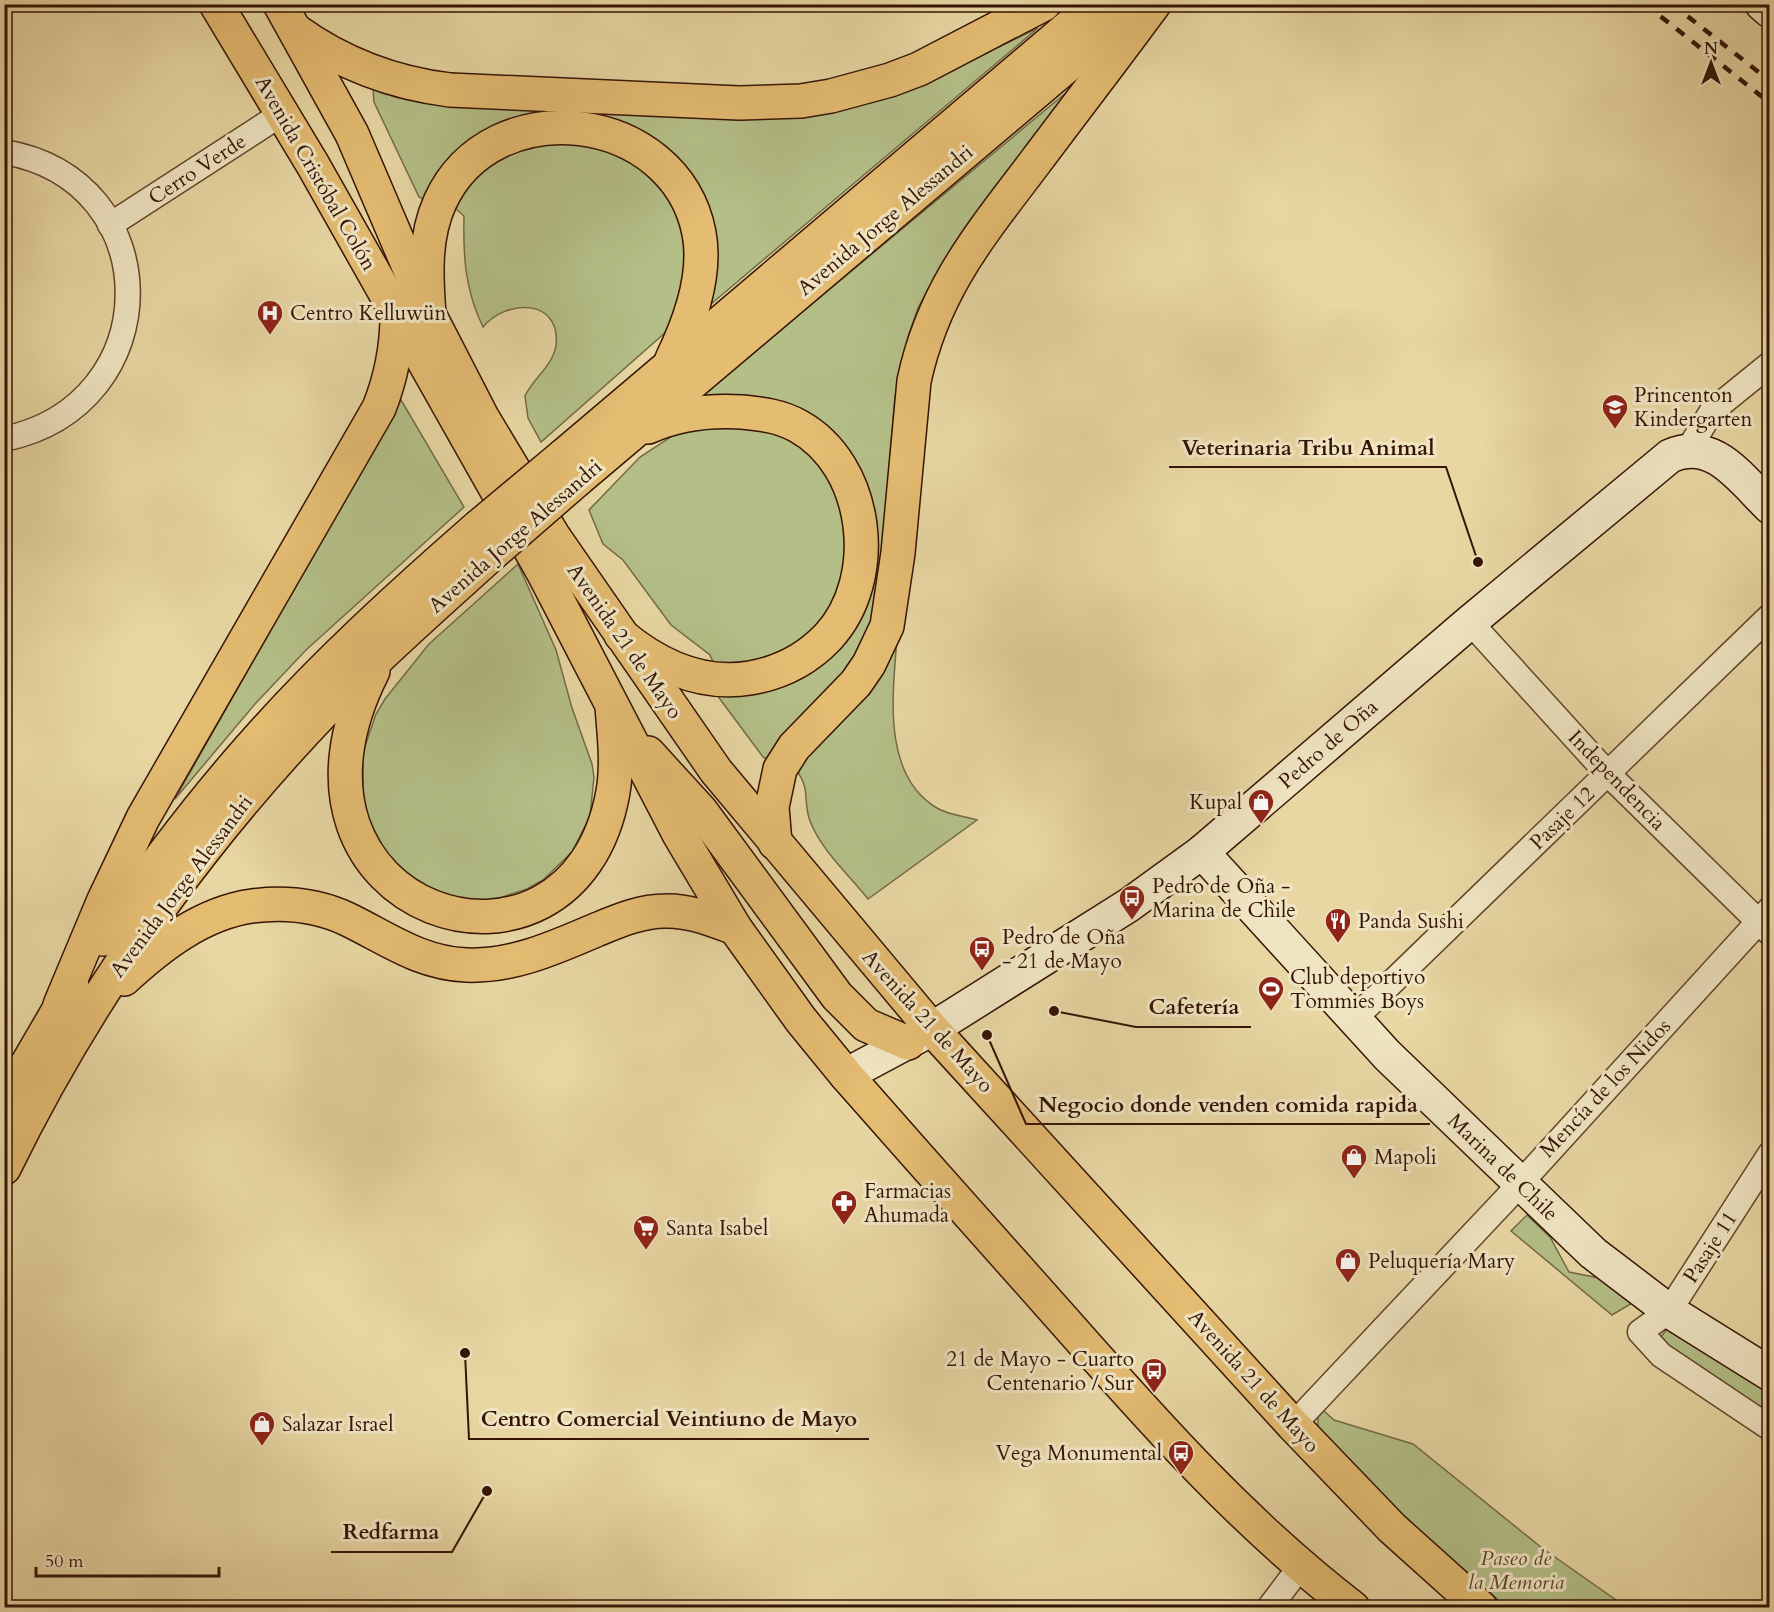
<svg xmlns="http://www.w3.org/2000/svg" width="1774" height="1612" font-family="Cardo,serif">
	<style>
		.green { fill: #b4bf87; stroke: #746a46; stroke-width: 1.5 }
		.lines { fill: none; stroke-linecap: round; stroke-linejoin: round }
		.street-casing { stroke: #62452c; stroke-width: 27 }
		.secondary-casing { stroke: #351405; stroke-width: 36 }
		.primary-casing { stroke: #351405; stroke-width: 36 }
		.highway-casing { stroke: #351405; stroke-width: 36 }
		.street { stroke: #f0e5c3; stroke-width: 24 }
		.secondary { stroke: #f0e5c3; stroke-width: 33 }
		.primary { stroke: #e4bc72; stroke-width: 33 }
		.highway { stroke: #e4bc72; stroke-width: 33 }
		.rail { stroke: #351405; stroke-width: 4.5; stroke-dasharray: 10 10; stroke-linecap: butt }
		.highway-bridge-casing { stroke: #351405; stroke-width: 36; stroke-linecap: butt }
		.highway-bridge { stroke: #e4bc72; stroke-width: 33 }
		.labels { text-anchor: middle; stroke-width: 6; stroke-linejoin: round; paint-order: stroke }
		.street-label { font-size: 21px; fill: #351405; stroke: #f0e5c3 }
		.poi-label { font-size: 21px; fill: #351405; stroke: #f0e5c3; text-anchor: start }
		.park-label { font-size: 21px; font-style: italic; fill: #5b472c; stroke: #f0e5c3 }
		.leader { fill: none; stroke: #351405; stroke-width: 2 }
		.callout-dot { fill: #351405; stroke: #f0e5c3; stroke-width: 2 }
		.callout-label { font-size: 22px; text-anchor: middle; font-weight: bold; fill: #351405; stroke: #f0e5c3; stroke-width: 6; stroke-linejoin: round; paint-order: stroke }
	</style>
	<rect width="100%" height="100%" fill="#e8d7a3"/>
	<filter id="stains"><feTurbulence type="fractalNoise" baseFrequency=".00333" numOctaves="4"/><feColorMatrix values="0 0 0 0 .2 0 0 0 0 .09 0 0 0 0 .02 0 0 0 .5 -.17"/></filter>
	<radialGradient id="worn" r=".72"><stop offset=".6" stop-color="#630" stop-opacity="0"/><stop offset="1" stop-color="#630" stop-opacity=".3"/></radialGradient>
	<g class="green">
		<polygon points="1038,28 704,310 714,268 620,123 596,116 570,112 425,200 419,197 374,102 373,88 395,97 423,101 928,81"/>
		<polygon points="1079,82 941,265 918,308 908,337 895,397 877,610 871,641 771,762 763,757 714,691 845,634 849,453 690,405"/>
		<path d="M556,138L624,151L682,212L688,280L667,331L541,442L528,418L525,396C533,379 554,364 556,345C561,298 506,299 483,327C465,290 463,256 464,216L449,203L459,189L503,154Z"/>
		<polygon points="401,400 464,507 306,650 255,704 175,799"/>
		<polygon points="746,423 797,441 834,482 849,543 837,596 818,628 778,659 715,667 710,655 671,625 623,560 603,544 589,510 640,457 689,425"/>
		<polygon points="518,564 556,650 572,708 592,764 594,777 590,816 572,852 543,880 527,889 493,900 476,901 440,895 394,867 363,809 363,752 376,714 385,699 429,644"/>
		<path d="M897,638C893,692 881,775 937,808C948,815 965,816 977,820L868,899C849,875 821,850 810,821C802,799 812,791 795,768Z"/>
		<polygon points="1527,1215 1550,1237 1569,1272 1599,1278 1634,1302 1612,1315 1511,1231"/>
		<polygon points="1670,1326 1769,1387 1769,1418 1657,1341"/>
		<polygon points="1324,1411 1334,1420 1413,1444 1542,1548 1626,1607 1507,1607 1452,1562 1388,1502 1318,1429 1318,1416"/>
	</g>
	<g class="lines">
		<g class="street-casing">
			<g id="street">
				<path d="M4,152C169,180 169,405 4,439"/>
				<polyline points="110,225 283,113"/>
				<polyline points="1688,450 1712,411 1770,364"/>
				<polyline points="1470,622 1608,774 1770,933"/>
				<polyline points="1353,1020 1770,616"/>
				<polyline points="1770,1154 1669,1311 1640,1332 1661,1355 1770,1428"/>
				<polyline points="1293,1425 1506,1199 1770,909"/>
				<polyline points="1269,1608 1300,1567"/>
			</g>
		</g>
		<g class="secondary-casing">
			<g id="secondary">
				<polyline points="1762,4 1770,11"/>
				<polyline points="1202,852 1387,1055 1593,1253 1669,1311 1770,1374"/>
				<path d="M846,1075L932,1029L1129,905L1202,852L1470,622L1670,456C1713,436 1742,480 1770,507"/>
			</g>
		</g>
		<g class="primary-casing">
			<g id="primary">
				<path d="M216,4L313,165L543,572L679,834L735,928L801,1020L846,1075C919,1158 993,1241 1066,1323C1156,1425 1245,1525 1353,1608"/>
				<polyline points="280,4 352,134 429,314 482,417 554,537 716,771 932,1029 1293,1425 1392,1528 1481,1608"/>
				<polyline points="648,753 701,811 837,996 866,1025 908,1043"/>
			</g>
		</g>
		<g class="highway-casing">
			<g id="highway">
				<path d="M295,30C342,64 392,83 450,90L739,103L801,101L831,96L890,80L919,69L1044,4"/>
				<path d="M429,314C426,276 424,237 440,202C492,88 675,110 699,233C707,275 690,322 672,359"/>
				<polyline points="563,456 1096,4"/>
				<polyline points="577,480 1133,10"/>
				<path d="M621,635C657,665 701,686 750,678C780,673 807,659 828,637C882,579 869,465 798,426C780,416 762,414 742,412C710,410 677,414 648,427"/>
				<path d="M373,671C250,913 573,1017 613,792C618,763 614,734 612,706"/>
				<path d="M775,843L772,807L780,769L794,747L856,683L869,664L887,626L898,553L914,381C934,288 981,234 1036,161C1075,109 1115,57 1154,4"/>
				<path d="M103,939C149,872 197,808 250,748C320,668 398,597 478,527"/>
				<path d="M124,979C160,946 202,913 252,906C284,902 318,905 349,920C388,939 420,963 466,965C512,967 554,948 596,930C618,921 641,911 665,911C689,910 713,920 735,928"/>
				<path d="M60,1005L104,900L143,818L379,408C391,378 397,347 397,315"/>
				<polyline points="4,1104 72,987"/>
				<path d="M4,1168C86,1000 196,845 325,710C378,655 437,604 494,552"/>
			</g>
		</g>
		<use href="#street" class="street"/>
		<use href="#secondary" class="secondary"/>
		<use href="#primary" class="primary"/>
		<use href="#highway" class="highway"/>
		<g class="rail">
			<polyline points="1645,4 1770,103"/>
			<polyline points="1672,4 1770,81"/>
		</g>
		<g class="highway-bridge-casing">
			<g id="highway-bridge">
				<polyline points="478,527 563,456"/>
				<polyline points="494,552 577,480"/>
			</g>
		</g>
		<use href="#highway-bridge" class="highway-bridge"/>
	</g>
	<defs>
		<g id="hospital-pin" transform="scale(1.35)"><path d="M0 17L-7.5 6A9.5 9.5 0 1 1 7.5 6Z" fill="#8f2418" stroke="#f0e5c3"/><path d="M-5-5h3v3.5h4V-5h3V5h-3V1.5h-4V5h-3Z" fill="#fff"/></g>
		<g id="school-pin" transform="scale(1.35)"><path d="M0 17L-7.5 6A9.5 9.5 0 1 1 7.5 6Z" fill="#8f2418" stroke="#f0e5c3"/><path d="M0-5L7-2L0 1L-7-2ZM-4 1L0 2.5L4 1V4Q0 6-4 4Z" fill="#fff"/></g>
		<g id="shop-pin" transform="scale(1.35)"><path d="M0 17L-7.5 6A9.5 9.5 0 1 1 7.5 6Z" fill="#8f2418" stroke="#f0e5c3"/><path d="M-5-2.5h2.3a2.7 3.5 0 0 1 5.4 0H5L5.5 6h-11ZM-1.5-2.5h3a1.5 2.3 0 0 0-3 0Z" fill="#fff"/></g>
		<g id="bus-pin" transform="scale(1.35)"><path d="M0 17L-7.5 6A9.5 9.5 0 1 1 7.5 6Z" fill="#8f2418" stroke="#f0e5c3"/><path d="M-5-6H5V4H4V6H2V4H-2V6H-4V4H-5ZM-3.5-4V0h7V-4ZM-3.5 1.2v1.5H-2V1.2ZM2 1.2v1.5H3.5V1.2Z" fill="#fff"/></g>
		<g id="restaurant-pin" transform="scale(1.35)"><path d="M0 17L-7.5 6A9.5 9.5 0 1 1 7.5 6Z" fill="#8f2418" stroke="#f0e5c3"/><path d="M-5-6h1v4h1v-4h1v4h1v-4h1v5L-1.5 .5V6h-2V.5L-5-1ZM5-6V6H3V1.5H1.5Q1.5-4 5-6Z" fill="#fff"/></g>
		<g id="stadium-pin" transform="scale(1.35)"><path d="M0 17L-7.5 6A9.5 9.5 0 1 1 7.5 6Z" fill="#8f2418" stroke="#f0e5c3"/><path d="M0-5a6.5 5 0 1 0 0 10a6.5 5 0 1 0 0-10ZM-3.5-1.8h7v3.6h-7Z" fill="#fff"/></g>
		<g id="pharmacy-pin" transform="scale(1.35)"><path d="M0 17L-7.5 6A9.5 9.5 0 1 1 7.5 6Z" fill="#8f2418" stroke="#f0e5c3"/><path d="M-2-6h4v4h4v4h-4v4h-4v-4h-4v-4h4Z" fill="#fff"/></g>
		<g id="supermarket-pin" transform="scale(1.35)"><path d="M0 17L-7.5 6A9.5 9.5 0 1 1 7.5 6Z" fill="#8f2418" stroke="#f0e5c3"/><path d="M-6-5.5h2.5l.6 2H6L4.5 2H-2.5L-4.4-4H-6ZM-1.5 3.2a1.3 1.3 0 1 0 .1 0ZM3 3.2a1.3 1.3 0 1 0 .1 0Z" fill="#fff"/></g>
	</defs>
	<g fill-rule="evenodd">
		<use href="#hospital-pin" x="270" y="313"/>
		<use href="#school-pin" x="1615" y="407"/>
		<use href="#shop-pin" x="1261" y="802"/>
		<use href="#bus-pin" x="1132" y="898"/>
		<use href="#restaurant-pin" x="1338" y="921"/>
		<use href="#bus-pin" x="982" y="949"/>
		<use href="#stadium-pin" x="1271" y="989"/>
		<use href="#shop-pin" x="1354" y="1157"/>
		<use href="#pharmacy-pin" x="844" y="1203"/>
		<use href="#supermarket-pin" x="646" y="1228"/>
		<use href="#shop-pin" x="1348" y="1261"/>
		<use href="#bus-pin" x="1154" y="1371"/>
		<use href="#shop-pin" x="262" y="1424"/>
		<use href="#bus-pin" x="1181" y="1453"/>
	</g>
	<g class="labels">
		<g class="street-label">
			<text transform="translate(197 169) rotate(-33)" y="7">Cerro Verde</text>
			<text transform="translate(316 173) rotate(60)" y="7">Avenida Cristóbal Colón</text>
			<text transform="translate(885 220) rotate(-40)" y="7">Avenida Jorge Alessandri</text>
			<text transform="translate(515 536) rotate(-41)" y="7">Avenida Jorge Alessandri</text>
			<text transform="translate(625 641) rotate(55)" y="7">Avenida 21 de Mayo</text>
			<text transform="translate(1328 744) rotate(-41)" y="7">Pedro de Oña</text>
			<text transform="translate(1617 780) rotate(46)" y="7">Independencia</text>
			<text transform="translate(1562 818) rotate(-44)" y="7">Pasaje 12</text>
			<text transform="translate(181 886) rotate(-53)" y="7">Avenida Jorge Alessandri</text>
			<text transform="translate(928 1021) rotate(48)" y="7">Avenida 21 de Mayo</text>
			<text transform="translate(1605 1088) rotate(-47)" y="7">Mencía de los Nidos</text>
			<text transform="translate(1503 1167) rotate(44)" y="7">Marina de Chile</text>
			<text transform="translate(1710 1247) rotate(-57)" y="7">Pasaje 11</text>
			<text transform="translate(1254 1381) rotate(48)" y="7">Avenida 21 de Mayo</text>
		</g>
		<g class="poi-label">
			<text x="290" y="320">Centro Kelluwün</text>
			<text x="1634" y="402">Princenton<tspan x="1634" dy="24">Kindergarten</tspan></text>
			<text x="1242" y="809" text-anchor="end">Kupal</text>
			<text x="1152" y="893">Pedro de Oña -<tspan x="1152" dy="24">Marina de Chile</tspan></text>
			<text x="1358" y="928">Panda Sushi</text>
			<text x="1002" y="944">Pedro de Oña<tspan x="1002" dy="24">- 21 de Mayo</tspan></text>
			<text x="1290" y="984">Club deportivo<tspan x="1290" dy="24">Tommies Boys</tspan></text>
			<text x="1374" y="1164">Mapoli</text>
			<text x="864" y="1198">Farmacias<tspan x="864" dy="24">Ahumada</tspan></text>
			<text x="666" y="1235">Santa Isabel</text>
			<text x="1368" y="1268">Peluquería Mary</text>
			<text x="1134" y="1366" text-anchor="end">21 de Mayo - Cuarto<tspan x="1134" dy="24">Centenario / Sur</tspan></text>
			<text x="282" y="1431">Salazar Israel</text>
			<text x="1162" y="1460" text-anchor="end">Vega Monumental</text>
		</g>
		<g class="park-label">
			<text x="1516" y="1565">Paseo de<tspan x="1516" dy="24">la Memoria</tspan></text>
		</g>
	</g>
	<path class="leader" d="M1478 562L1446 467H1169M1054 1011L1136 1027H1251M987 1035L1026 1124H1430M465 1353L469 1439H869M487 1491L452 1552H331"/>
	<g class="callout-dot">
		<circle cx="1478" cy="562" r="6"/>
		<circle cx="1054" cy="1011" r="6"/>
		<circle cx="987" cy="1035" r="6"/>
		<circle cx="465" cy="1353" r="6"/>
		<circle cx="487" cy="1491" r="6"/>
	</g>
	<g class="callout-label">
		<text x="1308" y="455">Veterinaria Tribu Animal</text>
		<text x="1194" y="1014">Cafetería</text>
		<text x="1228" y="1112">Negocio donde venden comida rapida</text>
		<text x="669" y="1426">Centro Comercial Veintiuno de Mayo</text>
		<text x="391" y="1539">Redfarma</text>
	</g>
	<rect width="1774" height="1612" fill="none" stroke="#e8d7a3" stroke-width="24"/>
	<rect x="6" y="6" width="1762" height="1600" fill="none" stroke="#351405" stroke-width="3"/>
	<rect x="12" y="12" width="1750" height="1588" fill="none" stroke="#351405" stroke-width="1.5"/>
	<g transform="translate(1711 63)" stroke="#f0e5c3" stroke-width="4.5" paint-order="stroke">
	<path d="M0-4.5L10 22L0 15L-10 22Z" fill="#351405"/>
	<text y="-9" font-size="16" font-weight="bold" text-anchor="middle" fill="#351405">N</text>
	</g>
	<path d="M36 1567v9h183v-9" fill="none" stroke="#351405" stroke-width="3"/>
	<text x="45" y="1567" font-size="18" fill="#351405" stroke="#f0e5c3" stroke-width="4.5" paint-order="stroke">50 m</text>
	<rect width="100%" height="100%" filter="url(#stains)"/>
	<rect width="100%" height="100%" fill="url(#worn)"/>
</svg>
